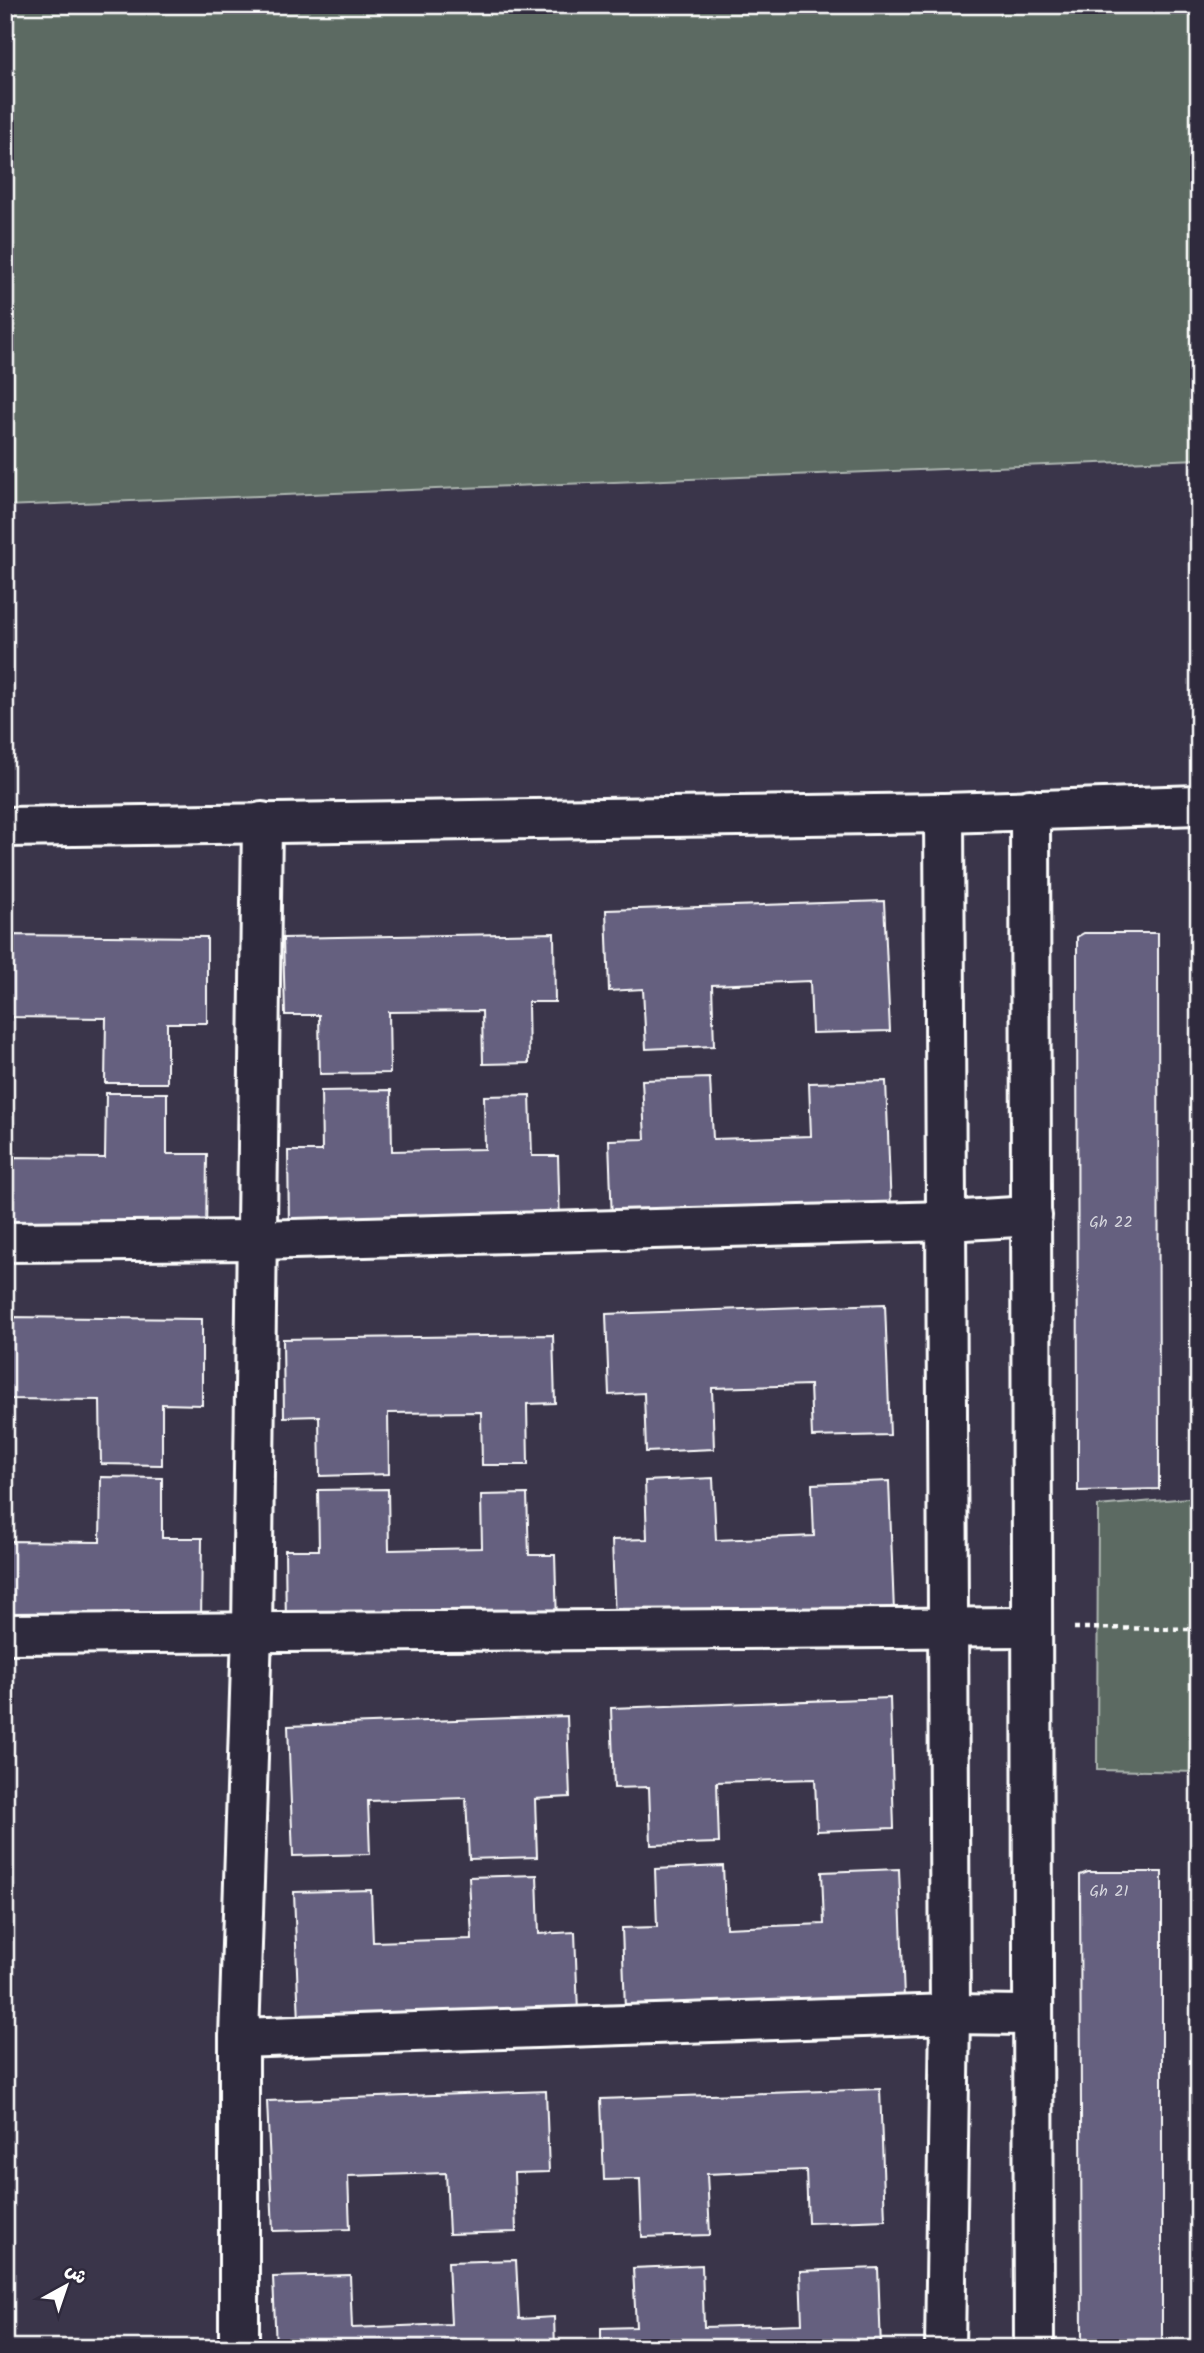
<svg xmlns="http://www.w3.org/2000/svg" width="1204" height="2353" font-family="Kalam,'Playpen Sans Arabic',sans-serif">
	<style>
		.green { fill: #5b6b62; stroke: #adb5b0; stroke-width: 2 }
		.building { fill: #65617f; stroke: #fff; stroke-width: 2 }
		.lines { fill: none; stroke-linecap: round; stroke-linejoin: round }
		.minor-casing { stroke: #fff; stroke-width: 44 }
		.path { stroke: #fff; stroke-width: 4.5; stroke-dasharray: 5 5; stroke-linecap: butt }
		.minor { stroke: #2f2a3d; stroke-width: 38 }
		.labels { text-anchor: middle; stroke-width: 7; stroke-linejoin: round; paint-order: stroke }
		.number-label { font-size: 16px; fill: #d8d8df }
	</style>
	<rect width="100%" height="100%" fill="#3a354a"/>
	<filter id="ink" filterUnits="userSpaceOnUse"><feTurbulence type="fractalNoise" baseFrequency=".0143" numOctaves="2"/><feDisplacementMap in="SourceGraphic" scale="14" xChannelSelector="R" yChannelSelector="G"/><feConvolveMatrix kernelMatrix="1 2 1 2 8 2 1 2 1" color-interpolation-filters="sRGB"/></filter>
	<g filter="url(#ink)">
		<g class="green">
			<polygon points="5,5 1199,5 1199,459 5,506"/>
			<polygon points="1199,1497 1199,1772 1097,1770 1098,1506"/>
		</g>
		<g class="building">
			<polygon points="884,901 890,1031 812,1033 810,981 712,985 714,1046 646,1049 643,989 609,991 606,910"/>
			<polygon points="554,933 555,1002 528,1002 529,1063 483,1064 482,1011 389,1012 390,1073 320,1074 319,1015 285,1015 283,938"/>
			<polygon points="1084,933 1158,933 1159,1489 1078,1491 1077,937"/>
			<polygon points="5,935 207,937 207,1023 167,1023 167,1083 105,1083 106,1018 5,1017"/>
			<polygon points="710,1078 713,1139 811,1136 809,1083 886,1081 891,1211 612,1221 609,1140 645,1139 642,1080"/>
			<polygon points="391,1090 392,1151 485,1149 484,1096 530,1095 532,1156 558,1156 560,1224 289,1229 288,1151 322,1151 321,1091"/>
			<polygon points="106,1093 167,1093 167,1154 207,1154 206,1240 5,1238 5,1157 105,1158"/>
			<polygon points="885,1304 890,1435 812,1437 810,1385 712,1388 714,1449 646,1452 644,1393 609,1395 606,1314"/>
			<polygon points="5,1317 202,1319 202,1405 162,1404 162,1465 101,1464 100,1400 5,1399"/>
			<polygon points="553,1335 555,1403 527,1404 528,1465 482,1465 481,1412 388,1413 389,1474 320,1476 319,1416 284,1417 283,1339"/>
			<polygon points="101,1477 162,1478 162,1538 202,1538 201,1624 5,1623 5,1541 100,1542"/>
			<polygon points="713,1478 716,1540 814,1536 812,1484 889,1481 894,1612 615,1621 612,1540 647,1539 645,1481"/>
			<polygon points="388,1489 389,1550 482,1548 481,1495 527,1494 529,1555 555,1555 557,1623 286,1628 285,1550 319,1550 318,1490"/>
			<polygon points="890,1698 894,1828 817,1831 815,1779 717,1782 719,1843 651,1845 649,1787 614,1788 611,1708"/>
			<polygon points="567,1716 570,1797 535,1799 537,1857 469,1859 466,1798 368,1801 370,1854 293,1856 288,1726"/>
			<polygon points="723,1866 726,1928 824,1924 822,1872 899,1869 904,1999 625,2009 622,1928 657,1927 655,1869"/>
			<polygon points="1088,1872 1162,1872 1162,2348 1082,2348 1080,1875"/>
			<polygon points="537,1875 539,1934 575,1932 578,2013 299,2023 294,1892 371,1890 373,1942 472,1939 469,1877"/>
			<polygon points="880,2089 885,2220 808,2223 806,2170 707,2174 710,2235 642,2237 640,2179 604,2180 601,2099"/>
			<polygon points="546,2091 549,2172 514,2173 516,2232 449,2234 446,2173 348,2176 350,2229 273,2231 267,2101"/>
			<polygon points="516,2260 519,2319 554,2317 555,2348 276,2348 273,2277 350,2275 352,2328 451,2324 448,2262"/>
			<polygon points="702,2265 704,2327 802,2324 800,2271 878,2268 881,2348 601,2348 601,2328 636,2327 633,2268"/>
		</g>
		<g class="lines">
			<g class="minor-casing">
				<g id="minor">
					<polyline points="1030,809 1034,2348"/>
					<polyline points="944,813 950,2014 945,2348"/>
					<polyline points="5,827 944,813 1199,805"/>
					<polyline points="5,1242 257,1240 947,1221 1032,1216"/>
					<polyline points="5,1634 1032,1627"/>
					<polyline points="239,2038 950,2014 1033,2015"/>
					<polyline points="239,2348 239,2038 252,1632 262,822"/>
				</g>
			</g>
			<polyline class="path" points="1074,1628 1199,1629"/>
			<use href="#minor" class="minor"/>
		</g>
	</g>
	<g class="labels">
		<g class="number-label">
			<text x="1111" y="1227">Gh 22</text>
			<text x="1109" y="1896">Gh 21</text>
		</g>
	</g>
	<rect width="1204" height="2353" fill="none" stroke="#2f2a3d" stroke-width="28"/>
	<rect x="14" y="14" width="1176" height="2325" fill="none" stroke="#fff" stroke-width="2.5" filter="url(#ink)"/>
	<g transform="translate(66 2286) rotate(40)" stroke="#2f2a3d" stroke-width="5" paint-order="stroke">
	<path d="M0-5L12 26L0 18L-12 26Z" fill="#ffffff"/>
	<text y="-10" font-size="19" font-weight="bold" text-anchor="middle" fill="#ffffff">ش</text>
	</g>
</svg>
